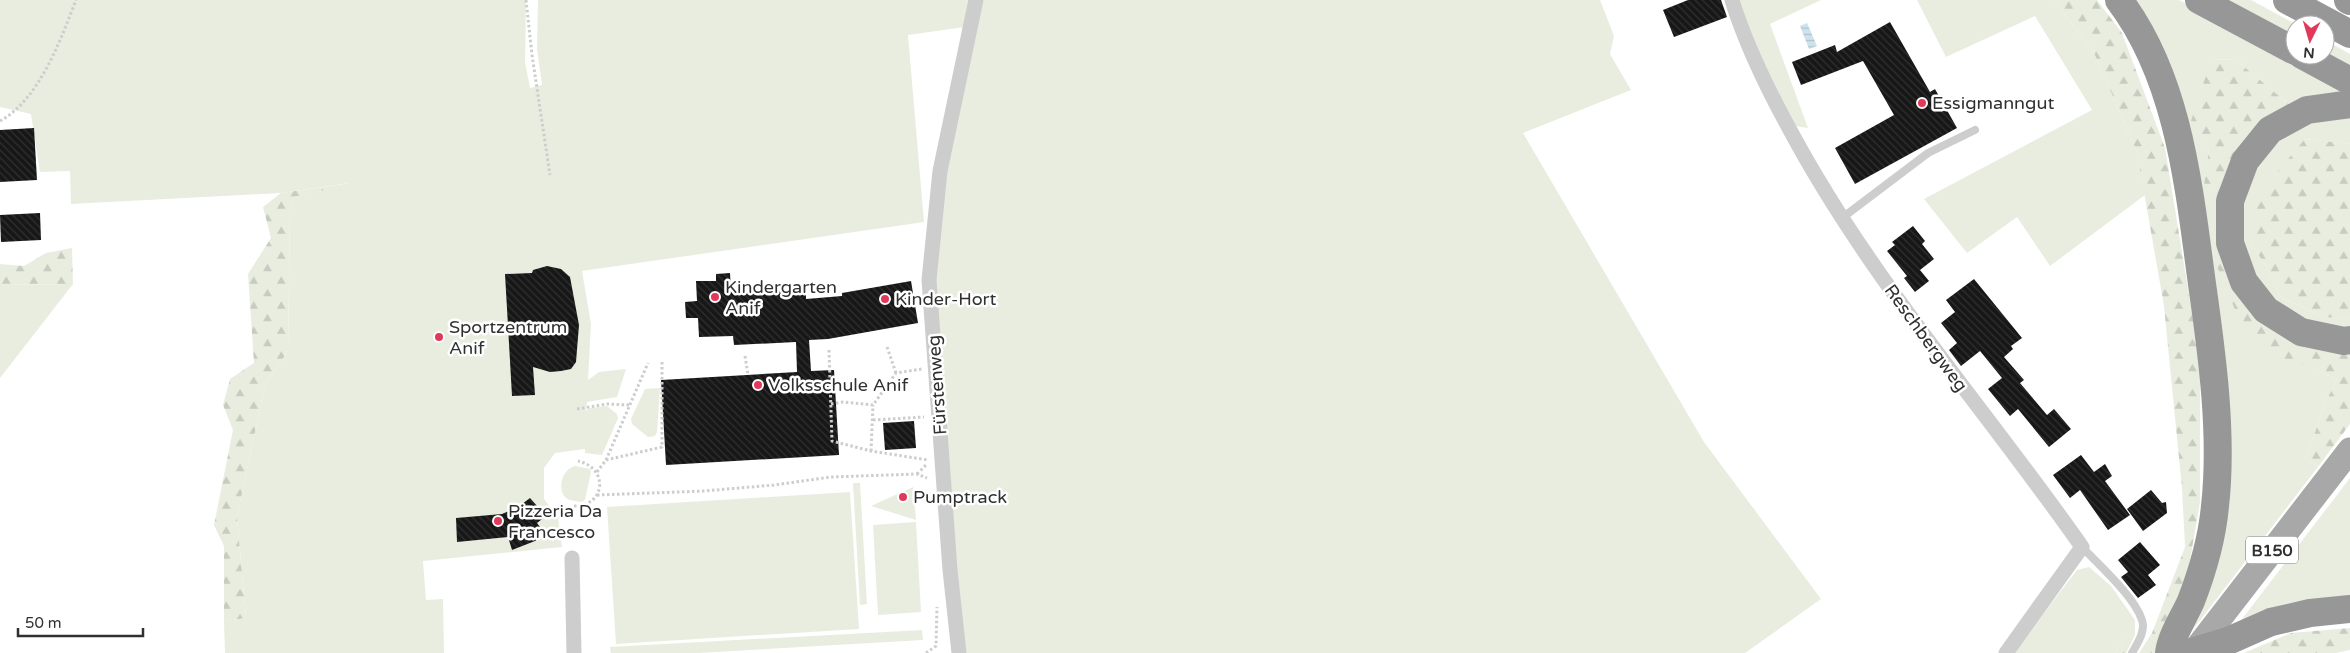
<svg xmlns="http://www.w3.org/2000/svg" width="2350" height="653" font-family="'Varela Round',sans-serif">
	<style>
		.grass { fill: #e8eddf }
		.forest { fill: url(#forest-firs) }
		.water { fill: url(#water-rules) }
		.building { fill: url(#building-back-hatch) }
		.lines { fill: none; stroke-linecap: round; stroke-linejoin: round }
		.path { stroke: #cdcdcd; stroke-width: 3; stroke-dasharray: 2.5 2.5; stroke-linecap: butt }
		.service { stroke: #cdcdcd; stroke-width: 8 }
		.minor { stroke: #cdcdcd; stroke-width: 15 }
		.primary { stroke: #a8a8a8; stroke-width: 25 }
		.motorway { stroke: #979797; stroke-width: 28 }
		.poi-dot { fill: #e13959; stroke: #fff; stroke-width: 2 }
		.labels { text-anchor: middle; stroke-width: 5; stroke-linejoin: round; paint-order: stroke }
		.shield { fill: #fff; stroke: #6e6e6e; stroke-width: 1 }
		.shield-label { font-size: 16px; font-weight: bold; fill: #303030 }
		.poi-label { font-size: 18px; fill: #303030; stroke: #fff; text-anchor: start }
		.street-label { font-size: 18px; fill: #303030; stroke: #fff }
	</style>
	<defs>
		<pattern id="forest-firs" width="22" height="20" patternUnits="userSpaceOnUse" patternTransform="scale(1.25)"><rect width="22" height="20" fill="#e8eddf"/><path d="M5 1l3.5 6h-7zM16 11l3.5 6h-7z" fill="#c7ccc0"/></pattern>
		<pattern id="water-rules" width="6" height="5" patternUnits="userSpaceOnUse" patternTransform="scale(1.25)"><rect width="6" height="5" fill="#cce3ec"/><path d="M0 2.5h6" fill="none" stroke="#b0c3cb"/></pattern>
		<pattern id="building-back-hatch" width="6" height="6" patternUnits="userSpaceOnUse" patternTransform="scale(1.25)"><rect width="6" height="6" fill="#171717"/><path d="M-1 5l2 2M0 0l6 6M5-1l2 2" fill="none" stroke="#303030"/></pattern>
	</defs>
	<rect width="100%" height="100%" fill="#fff"/>
	<g class="grass">
		<polygon points="0,0 526,0 525,62 530,88 542,85 537,49 538,0 971,0 965,27 908,35 924,222 582,271 591,324 588,380 599,372 626,369 617,397 587,402 586,411 590,408 607,406 617,414 618,418 602,455 585,453 585,449 555,453 544,468 544,499 558,518 562,547 423,561 426,600 443,599 444,653 225,653 224,621 246,618 237,517 265,385 288,351 290,212 295,197 350,183 281,193 71,204 70,171 40,172 31,114 0,107"/>
		<polygon points="981,0 1600,0 1614,36 1610,54 1631,90 1523,133 1704,442 1821,599 1745,653 966,653 948,497 935,269 940,207"/>
		<polygon points="1740,0 1821,0 1770,24 1808,128 1796,126 1753,43"/>
		<polygon points="1917,0 2054,0 2094,53 2137,152 2145,195 2050,266 2017,217 1967,253 1924,199 2092,110 2035,16 1935,62 1946,57"/>
		<polygon points="2129,0 2179,0 2350,91 2291,106 2235,59 2212,60 2192,121 2209,149 2205,186 2220,196 2217,225 2318,370 2337,380 2326,401 2306,458 2318,467 2188,636 2207,582 2213,285"/>
		<polygon points="2214,0 2251,0 2297,25 2295,25 2295,44"/>
		<polygon points="2325,40 2350,54 2350,74 2325,55"/>
		<polygon points="2350,111 2350,144 2305,139 2251,243 2269,271 2280,296 2323,317 2350,319 2350,328 2324,329 2292,314 2270,299 2251,272 2237,238 2241,193 2260,156 2292,125"/>
		<polygon points="73,284 0,378 0,285"/>
		<polygon points="660,388 657,432 655,436 648,437 632,424 631,419 645,389"/>
		<path d="M575,466L590,469L591,472L585,500L582,502C577,501 570,501 566,498C556,488 563,469 575,466Z"/>
		<polygon points="2350,478 2350,599 2239,623"/>
		<polygon points="853,483 860,483 867,604 860,605"/>
		<polygon points="913,487 916,520 871,506"/>
		<polygon points="850,492 859,629 616,644 607,507"/>
		<polygon points="916,522 921,612 878,615 873,525"/>
		<polygon points="2089,567 2111,586 2135,620 2135,635 2125,638 2115,653 2013,653 2077,570"/>
		<polygon points="922,630 923,640 698,653 611,653 610,647"/>
	</g>
	<g class="forest">
		<polygon points="2054,0 2097,0 2122,33 2165,148 2200,362 2200,502 2185,589 2155,653 2139,653 2152,633 2185,547 2182,488 2164,306 2137,152 2094,53"/>
		<polygon points="2235,59 2291,106 2220,196 2204,186 2209,149 2191,121 2211,60"/>
		<polygon points="2305,139 2350,144 2350,319 2323,317 2280,296 2269,271 2251,243 2255,198"/>
		<polygon points="359,182 295,197 290,212 288,351 265,385 237,517 246,618 224,621 224,546 214,525 233,430 223,405 230,379 254,363 248,274 271,238 263,207 281,193"/>
		<polygon points="72,248 73,284 0,285 0,264 24,266 46,253"/>
		<polygon points="2220,253 2229,276 2350,350 2350,424 2318,467 2306,458 2326,401 2337,380 2318,370 2280,357 2238,317 2216,264"/>
		<polygon points="2350,628 2350,650 2336,653 2244,653 2291,633"/>
		<polygon points="2135,635 2126,653 2115,653 2125,638"/>
	</g>
	<polygon class="water" points="1807,23 1817,46 1809,49 1800,26"/>
	<g class="building">
		<polygon points="1688,0 1721,0 1727,17 1674,37 1663,10"/>
		<polygon points="1890,22 1930,92 1935,89 1957,128 1855,184 1835,148 1894,115 1863,61 1801,85 1792,62 1835,45 1837,52"/>
		<polygon points="34,128 37,180 0,182 0,130"/>
		<polygon points="40,213 41,240 1,242 0,215"/>
		<polygon points="1913,226 1925,241 1922,244 1934,259 1920,270 1929,281 1915,292 1904,278 1907,276 1887,251 1895,245 1892,242"/>
		<polygon points="547,266 561,269 570,277 579,325 576,362 571,369 561,371 550,372 533,367 535,395 512,396 505,274 532,273 533,270"/>
		<polygon points="730,273 731,291 775,288 775,291 806,289 806,299 842,296 842,293 911,281 918,323 828,339 809,340 811,371 834,370 839,455 666,465 661,380 797,372 796,342 734,345 733,336 699,337 698,318 686,318 685,302 697,301 696,281 716,281 716,274"/>
		<polygon points="1974,279 2022,338 2011,346 2013,349 2004,357 2024,380 2020,383 2047,415 2054,409 2071,429 2049,447 2018,409 2010,416 1988,389 2002,378 1980,351 1961,366 1949,350 1957,343 1941,323 1955,312 1946,300"/>
		<polygon points="914,421 916,448 885,450 883,423"/>
		<polygon points="2081,455 2094,472 2105,464 2112,476 2105,481 2130,515 2108,530 2080,490 2070,498 2053,475"/>
		<polygon points="2151,490 2162,503 2166,502 2167,513 2143,531 2127,509"/>
		<polygon points="530,498 546,516 537,523 545,534 535,541 512,550 508,537 457,542 456,518 502,514 518,507"/>
		<polygon points="2140,542 2160,565 2148,575 2156,585 2138,598 2121,577 2128,572 2118,560"/>
	</g>
	<g class="lines">
		<g class="path">
			<polyline points="526,0 532,55 550,175"/>
			<path d="M0,121C39,100 61,39 76,0"/>
			<polyline points="887,347 896,373"/>
			<polyline points="829,350 832,441 871,451 928,460"/>
			<polyline points="745,356 748,375"/>
			<polyline points="831,404 843,402 873,405 896,373 922,369"/>
			<polyline points="577,409 607,404 630,405"/>
			<polyline points="873,420 924,417"/>
			<polyline points="871,451 873,405"/>
			<polyline points="606,460 662,447 662,362"/>
			<polyline points="597,472 606,460 648,363"/>
			<polyline points="917,474 927,464"/>
			<polyline points="597,495 704,491 774,485 831,477 917,474 927,478"/>
			<path d="M574,506C606,506 609,468 578,461"/>
			<polyline points="926,653 936,646 937,607"/>
		</g>
		<g class="service">
			<polyline points="1842,218 1928,153 1975,130"/>
			<path d="M2082,547C2100,566 2134,596 2142,620C2146,631 2137,644 2132,653"/>
		</g>
		<g class="minor">
			<path d="M1732,0C1746,46 1767,88 1790,130C1871,281 1985,408 2082,547L2006,653"/>
			<polyline points="572,558 574,653"/>
			<polyline points="959,653 950,570 929,280 940,171 976,0"/>
		</g>
		<polyline class="primary" points="2193,653 2350,450"/>
		<g class="motorway">
			<path d="M2119,0C2179,79 2189,188 2202,284C2212,354 2223,435 2215,506C2212,539 2203,570 2191,601C2184,617 2171,636 2169,653"/>
			<polyline points="2199,0 2295,51"/>
			<polyline points="2287,0 2350,34"/>
			<polyline points="2348,0 2350,1"/>
			<polyline points="2302,55 2350,81"/>
			<polyline points="2350,104 2307,110 2270,130 2245,161 2230,201 2230,243 2244,282 2266,310 2301,332 2344,341 2350,340"/>
			<polyline points="2195,651 2228,641 2271,622 2310,613 2350,609"/>
		</g>
	</g>
	<g class="poi-dot">
		<circle cx="1922" cy="103" r="5"/>
		<circle cx="715" cy="297" r="5"/>
		<circle cx="885" cy="299" r="5"/>
		<circle cx="439" cy="337" r="5"/>
		<circle cx="758" cy="385" r="5"/>
		<circle cx="903" cy="497" r="5"/>
		<circle cx="498" cy="521" r="5"/>
	</g>
	<g class="labels">
		<rect class="shield" x="2246" y="536.5" width="52" height="27" rx="4"/>
		<g class="shield-label">
			<text x="2272" y="556">B150</text>
		</g>
		<g class="poi-label">
			<text x="1932" y="109">Essigmanngut</text>
			<text x="725" y="293">Kindergarten<tspan x="725" dy="21">Anif</tspan></text>
			<text x="895" y="305">Kinder-Hort</text>
			<text x="449" y="333">Sportzentrum<tspan x="449" dy="21">Anif</tspan></text>
			<text x="768" y="391">Volksschule Anif</text>
			<text x="913" y="503">Pumptrack</text>
			<text x="508" y="517">Pizzeria Da<tspan x="508" dy="21">Francesco</tspan></text>
		</g>
		<g class="street-label">
			<text transform="translate(1926 338) rotate(54)" y="6">Reschbergweg</text>
			<text transform="translate(937 385) rotate(-94)" y="6">Fürstenweg</text>
		</g>
	</g>
	<g transform="translate(2310 40) rotate(185)"><circle r="24" fill="#ffffff" stroke="#acacac"/>
	<path d="M0-4L9 19L0 12L-9 19Z" fill="#e13959"/>
	<text y="-8" font-size="14" font-weight="bold" text-anchor="middle" fill="#303030">N</text>
	</g>
	<path d="M18 628v8h125v-8" fill="none" stroke="#303030" stroke-width="2.5"/>
	<text x="25" y="628" font-size="15" fill="#303030" stroke="#ffffff" stroke-width="4" paint-order="stroke">50 m</text>
</svg>
